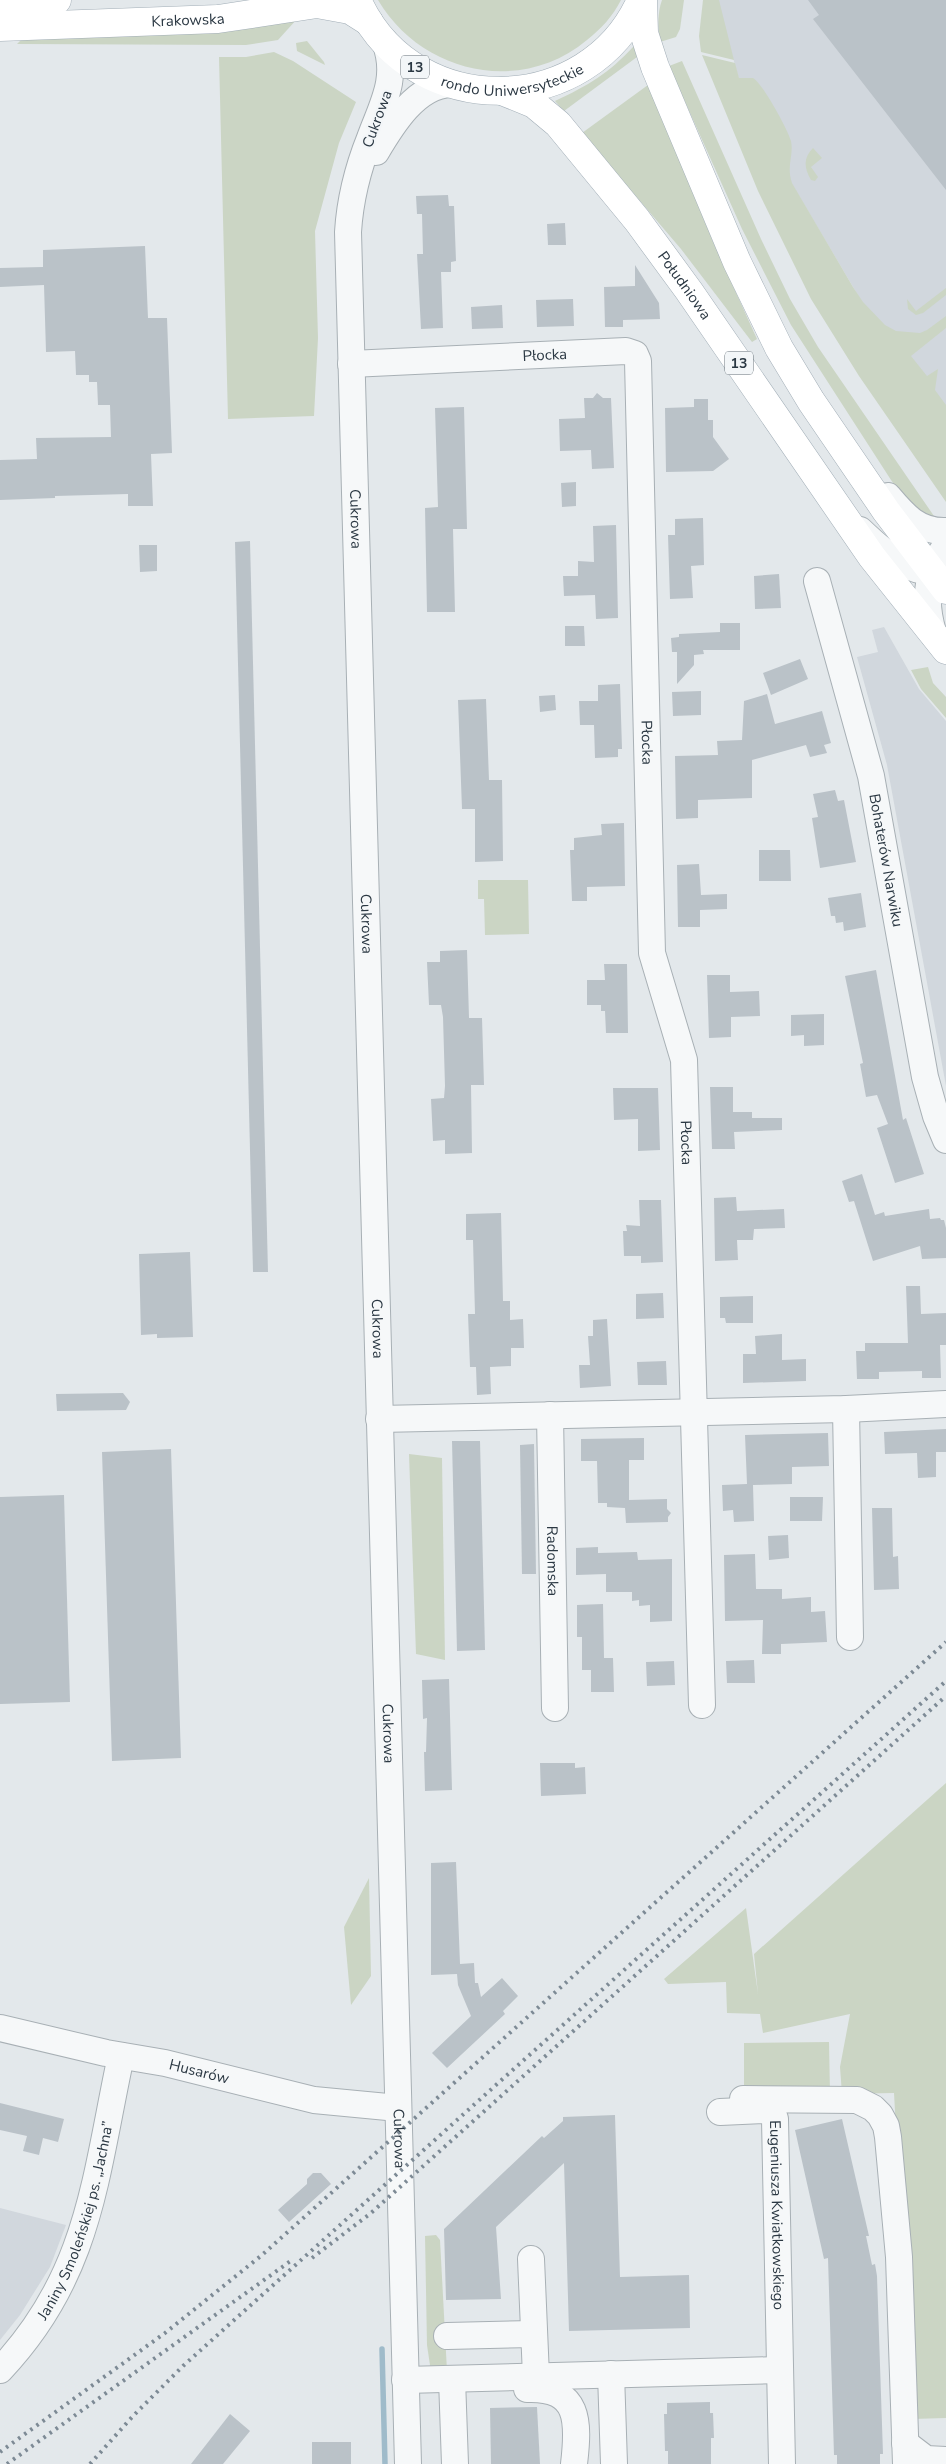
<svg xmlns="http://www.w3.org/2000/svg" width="946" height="2464" font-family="'Nunito Sans',sans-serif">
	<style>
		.built { fill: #d1d7dd }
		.green { fill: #cbd5c4 }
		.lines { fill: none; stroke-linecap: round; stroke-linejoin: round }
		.stream { stroke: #9fbbca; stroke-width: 5.5 }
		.building { fill: #bac2c8 }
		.minor-casing { stroke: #a8b0b5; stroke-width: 28 }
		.major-casing { stroke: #a2aeb7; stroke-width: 29 }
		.minor { stroke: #f6f8f9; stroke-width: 26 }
		.major { stroke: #fff; stroke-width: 28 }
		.rail { stroke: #7d8a95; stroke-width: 4; stroke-dasharray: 2.5 5; stroke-linecap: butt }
		.labels { text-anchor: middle; stroke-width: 4.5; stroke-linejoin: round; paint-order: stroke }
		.shield { fill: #f3f6f8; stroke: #677179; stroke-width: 1 }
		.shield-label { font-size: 14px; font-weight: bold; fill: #2b3843 }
		.street-label { font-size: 15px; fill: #2b3843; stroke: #f3f6f8 }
	</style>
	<rect width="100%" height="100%" fill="#e3e8eb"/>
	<g class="built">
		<polygon points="717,0 946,0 946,410 872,319 776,157 743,94"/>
		<polygon points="884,627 919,689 946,721 946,1086 887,765 857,657 878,652 872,630"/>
		<polygon points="0,2208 66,2225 50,2267 20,2315 0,2340"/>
	</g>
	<g class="green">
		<path d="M378,0H621C613,16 601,29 587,40C520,96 421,73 378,0Z"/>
		<path d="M662,0H684L680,29L676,37L660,42C658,28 657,14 662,0Z"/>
		<polygon points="703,0 719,0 734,60 701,52 699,36"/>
		<polygon points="297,19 278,40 246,45 17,44 23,38"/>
		<polygon points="307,41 324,62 325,65 297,51 296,43"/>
		<path d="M634,46L637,57L564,111L555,101C589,85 608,74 634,46Z"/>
		<polygon points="274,52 293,61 356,102 339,143 315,231 318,338 314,416 228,419 219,57 246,57"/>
		<path d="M702,55L735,63L739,78H753C763,84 788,130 791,141C794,156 786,165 792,183L853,287L863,302L885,325L896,331L920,333L927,330L946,316V328L911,356L927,376L938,369L935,390L946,405V502L859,376L811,299L758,191Z"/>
		<polygon points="682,61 761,239 790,299 818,347 936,519 912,509 891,480 791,325 742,229 669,66"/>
		<polygon points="648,85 714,244 757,339 752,342 681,249 582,133"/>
		<path d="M813,148L822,158L811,167L818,177L815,181L811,180C804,168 803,158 813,148Z"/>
		<polygon points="946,288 946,295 923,313 916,315 908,309 907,299 916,311"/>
		<polygon points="928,667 933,683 946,697 946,718 921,689 911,670"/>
		<polygon points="478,880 528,880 529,934 485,935 484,899 478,899"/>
		<polygon points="409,1454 442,1458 445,1660 416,1654"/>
		<polygon points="946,1783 946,2418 912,2419 894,2093 842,2094 840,2067 850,2014 763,2033 760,2014 727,2013 726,1982 668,1984 664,1979 746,1908 758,1994 754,1954"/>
		<polygon points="369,1878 371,1976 351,2005 344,1927"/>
		<polygon points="829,2042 830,2094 744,2096 744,2043"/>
		<polygon points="436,2235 440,2240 447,2371 431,2372 427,2345 425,2236"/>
	</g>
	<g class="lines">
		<polyline class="stream" points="382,2349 385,2464"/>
	</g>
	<g class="building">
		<polygon points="808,0 946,0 946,190 813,19 819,15"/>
		<polygon points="448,195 449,206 454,206 456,261 451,262 451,272 441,272 443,328 421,329 417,254 423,254 422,214 417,214 416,196"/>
		<polygon points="565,223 566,245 548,245 547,224"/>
		<polygon points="145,246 148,318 167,318 172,453 151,454 153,506 128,506 128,494 55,496 55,498 0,500 0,460 37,459 36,438 111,437 110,405 98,405 97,382 89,382 89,375 76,375 75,351 46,352 44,285 0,287 0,268 43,267 43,250"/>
		<polygon points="635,265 659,303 660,319 623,320 623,327 605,327 604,287 635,286"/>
		<polygon points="573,299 574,326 537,327 536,300"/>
		<polygon points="502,305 503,328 472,329 471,307"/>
		<polygon points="597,393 603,398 611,398 614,468 592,469 591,450 560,451 559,419 585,418 584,398 593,398"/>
		<polygon points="694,399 708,399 708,420 713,420 713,437 729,459 713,471 666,472 665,408 694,407"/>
		<polygon points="464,407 467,529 453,529 455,612 427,612 425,508 438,507 435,408"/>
		<polygon points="576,482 576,506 562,507 561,483"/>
		<polygon points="703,518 704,565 691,566 693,598 670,599 668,535 675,535 675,519"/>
		<polygon points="616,525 618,618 596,619 595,595 564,596 563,576 578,576 578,561 594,562 593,526"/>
		<polygon points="250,541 268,1272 253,1272 235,542"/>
		<polygon points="139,545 157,545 157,571 140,572"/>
		<polygon points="779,574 781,608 755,609 754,576"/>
		<polygon points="720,623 740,623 740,650 703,650 704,654 694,655 694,665 677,684 677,652 672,652 671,638 679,637 679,634 720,632"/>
		<polygon points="565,626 584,626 585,646 565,646"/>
		<polygon points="800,659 808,679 771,695 763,673"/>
		<polygon points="620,684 622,749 618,749 618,757 595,758 594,725 580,725 579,701 598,701 598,685"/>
		<polygon points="701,691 701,715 673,716 672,692"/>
		<polygon points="767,694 775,724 822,711 831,743 824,745 827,753 810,757 806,745 752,760 752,798 698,800 698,818 676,819 675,756 718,755 717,741 742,740 744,701"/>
		<polygon points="555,695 556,710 540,712 539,696"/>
		<polygon points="486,699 489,780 502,780 503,861 475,862 475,809 462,809 458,700"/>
		<polygon points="835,790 838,801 844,800 856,862 820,868 812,818 818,817 813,794"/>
		<polygon points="624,823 625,886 587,887 587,901 572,901 570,850 574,850 574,838 602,835 601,824"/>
		<polygon points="759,850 790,850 791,881 759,881"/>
		<polygon points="699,864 701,895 727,894 727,909 700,910 700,927 678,927 677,865"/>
		<polygon points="861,893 866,927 844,931 843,922 836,923 835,916 831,916 828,898"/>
		<polygon points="467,950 469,1018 482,1018 484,1085 471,1085 472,1153 445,1154 445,1140 433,1141 431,1099 444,1098 445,1086 443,1017 441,1005 429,1005 427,962 440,962 440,951"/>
		<polygon points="604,964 627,964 628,1033 606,1033 605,1011 601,1011 601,1005 587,1005 587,980 605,980"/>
		<polygon points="876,970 903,1120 906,1118 924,1174 895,1183 877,1128 888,1124 877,1095 866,1097 860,1064 863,1063 845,976"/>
		<polygon points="707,975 730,975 730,992 759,991 760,1016 731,1017 731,1037 709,1038"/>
		<polygon points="824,1014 824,1045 804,1046 804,1035 791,1036 791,1015"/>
		<polygon points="710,1087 733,1087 733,1112 752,1112 752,1118 782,1118 782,1130 734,1132 735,1149 712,1149"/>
		<polygon points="613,1088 658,1088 660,1150 638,1151 638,1119 614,1120"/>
		<polygon points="862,1174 875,1215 884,1212 885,1216 929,1209 930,1219 940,1218 941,1220 944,1220 946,1228 946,1258 922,1259 920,1246 873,1261 854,1201 849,1202 842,1181"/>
		<polygon points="736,1197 737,1211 784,1209 785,1228 754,1229 753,1240 737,1240 738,1260 715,1261 714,1198"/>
		<polygon points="639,1200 661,1200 663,1262 641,1263 641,1256 624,1256 623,1231 627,1231 626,1225 640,1226"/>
		<polygon points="501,1213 503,1301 510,1301 510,1320 523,1319 524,1348 511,1348 511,1366 490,1367 491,1394 477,1395 476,1367 470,1367 468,1314 475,1314 473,1240 466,1240 466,1214"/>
		<polygon points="190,1252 193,1337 157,1338 157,1334 141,1335 139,1254"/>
		<polygon points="906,1286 920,1286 921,1314 946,1313 946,1345 940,1345 941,1378 922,1378 922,1371 879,1372 879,1379 857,1379 856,1351 865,1351 865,1343 908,1343"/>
		<polygon points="663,1293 664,1318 636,1319 636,1294"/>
		<polygon points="753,1296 753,1323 726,1323 725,1318 720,1318 720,1297"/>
		<polygon points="607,1319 611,1386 580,1388 579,1365 590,1365 588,1336 593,1336 593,1320"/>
		<polygon points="782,1334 782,1360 806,1359 806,1381 743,1383 743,1354 756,1354 755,1336"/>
		<polygon points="666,1361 667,1385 638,1385 637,1362"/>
		<polygon points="123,1393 130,1402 126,1410 57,1411 56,1394"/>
		<polygon points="946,1429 946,1452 936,1452 936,1477 918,1478 917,1453 885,1454 884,1432"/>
		<polygon points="828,1433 829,1466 792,1467 792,1484 753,1485 754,1521 734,1522 733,1510 723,1511 722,1485 747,1484 745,1435"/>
		<polygon points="644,1438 644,1460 629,1460 629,1500 667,1499 667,1509 671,1513 668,1517 668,1522 626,1523 625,1508 607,1507 607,1503 598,1503 597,1461 581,1461 581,1439"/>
		<polygon points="452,1441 480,1441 485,1650 457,1651"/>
		<polygon points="534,1444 536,1574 522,1574 520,1445"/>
		<polygon points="171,1449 181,1758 112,1761 102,1452"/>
		<polygon points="64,1495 70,1702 0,1704 0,1497"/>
		<polygon points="790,1497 823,1497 822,1521 790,1521"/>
		<polygon points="872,1508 892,1508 893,1557 898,1556 899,1589 874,1590"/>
		<polygon points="788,1535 789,1558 769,1560 768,1536"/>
		<polygon points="598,1547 598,1553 637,1552 638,1560 672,1559 672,1621 650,1622 650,1605 639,1606 639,1600 632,1601 632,1592 606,1592 606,1574 576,1575 576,1548"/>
		<polygon points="755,1554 756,1589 782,1589 782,1599 811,1597 811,1612 825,1611 827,1642 781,1644 781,1654 762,1654 763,1620 725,1621 724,1555"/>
		<polygon points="603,1604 604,1658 613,1658 614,1692 591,1692 591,1670 582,1670 582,1637 577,1637 577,1605"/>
		<polygon points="754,1660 755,1683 727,1683 726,1661"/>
		<polygon points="674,1661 675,1685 647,1686 646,1662"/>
		<polygon points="449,1679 452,1790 425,1791 424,1752 426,1752 427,1718 423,1719 422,1680"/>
		<polygon points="540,1763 575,1763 575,1768 585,1767 586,1794 541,1796"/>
		<polygon points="456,1862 460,1964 474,1963 475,1983 478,1983 481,1997 502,1978 518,1996 503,2011 505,2014 447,2068 432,2053 471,2016 458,1985 457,1974 431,1975 431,1863"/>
		<polygon points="0,2103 64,2119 58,2142 43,2138 39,2155 23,2151 27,2136 0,2130"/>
		<polygon points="615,2115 620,2277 689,2275 690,2328 569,2331 564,2163 496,2227 501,2299 446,2300 444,2229 542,2136 544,2138 563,2121 563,2117"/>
		<polygon points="842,2119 869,2236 866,2236 872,2265 875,2264 877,2276 883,2454 880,2454 880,2464 837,2464 837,2455 834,2455 828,2258 824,2259 795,2130"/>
		<polygon points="313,2173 321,2173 331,2184 289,2222 278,2210 307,2184 307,2179"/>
		<polygon points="710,2402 710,2413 713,2413 714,2438 711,2438 711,2464 668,2464 668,2451 665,2451 664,2414 667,2414 667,2403"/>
		<polygon points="537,2407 540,2464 491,2464 490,2408"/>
		<polygon points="230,2414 250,2431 223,2464 191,2464"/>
		<rect x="312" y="2442" width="39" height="22"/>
	</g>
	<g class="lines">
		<g class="minor-casing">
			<g id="minor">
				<path id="s1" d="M385,42C399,78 382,105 370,138C358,168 350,200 348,232L408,2464"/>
				<path d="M376,152C392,125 416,85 451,84"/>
				<path id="s2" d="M351,364L626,351L635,354L638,361L652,953L684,1060L702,1705"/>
				<path d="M888,496C904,515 918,532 946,531"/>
				<path d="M860,530C884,553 911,578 946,570"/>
				<path id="s3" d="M817,581L871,776L925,1077L936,1116L946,1140"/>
				<path d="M934,635C924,605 925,571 946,546"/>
				<polyline points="846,1409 850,1637"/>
				<path id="s4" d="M550,1415L555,1708"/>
				<polyline points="379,1419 846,1409 946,1404"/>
				<path id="s5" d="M0,2028L106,2053L165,2063L314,2100L398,2108"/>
				<polyline points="743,2110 743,2099 857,2100 873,2108 880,2115 886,2126 888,2137 899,2257 906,2464"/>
				<path id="s6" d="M720,2112L766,2110L773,2113L775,2119L782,2464"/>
				<polyline points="531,2259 536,2376"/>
				<polyline points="447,2336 534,2334"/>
				<path id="s7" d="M0,2370C90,2275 95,2177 121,2056"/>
				<polyline points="611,2374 614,2464"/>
				<polyline points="452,2379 455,2464"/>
				<polyline points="405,2380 778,2370"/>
				<path d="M527,2389C580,2387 579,2422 574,2464"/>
				<polyline points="905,2443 926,2459 946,2460"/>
			</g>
		</g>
		<g class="major-casing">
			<g id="major">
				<polyline points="643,0 644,33 655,67 737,262 779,348 811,401 886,511 946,590"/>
				<polyline points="0,1 57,0"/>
				<path id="s8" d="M360,6C417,122 589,118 641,0"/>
				<path id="s9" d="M0,27L218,19L317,4L350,10L369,22"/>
				<path id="s10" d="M502,91L534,104L558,124L637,220L689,291L872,557L946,650"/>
			</g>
		</g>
		<use href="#minor" class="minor"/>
		<use href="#major" class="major"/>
		<g class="rail">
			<polyline points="312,2258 371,2213 946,1696"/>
			<polyline points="0,2452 165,2333 262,2255 946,1642"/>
			<polyline points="7,2464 292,2260"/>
			<polyline points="90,2464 133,2416 183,2366 946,1681"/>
		</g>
	</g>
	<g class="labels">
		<g class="shield">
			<rect x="401" y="55.5" width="28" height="23" rx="4"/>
			<rect x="725" y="351.5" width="28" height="23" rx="4"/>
		</g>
		<g class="shield-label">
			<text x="415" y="72">13</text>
			<text x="739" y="368">13</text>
		</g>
		<g class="street-label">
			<text dy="5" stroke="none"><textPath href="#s9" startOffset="188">Krakowska</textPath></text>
			<text dy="5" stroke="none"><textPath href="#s8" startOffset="186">rondo Uniwersyteckie</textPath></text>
			<text transform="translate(377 119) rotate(-70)" y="5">Cukrowa</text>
			<text dy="5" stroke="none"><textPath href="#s10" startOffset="271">Południowa</textPath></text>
			<text dy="5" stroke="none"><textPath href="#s2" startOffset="194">Płocka</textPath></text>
			<text dy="5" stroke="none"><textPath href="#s1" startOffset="484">Cukrowa</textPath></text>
			<text dy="5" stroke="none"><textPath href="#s2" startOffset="674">Płocka</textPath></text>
			<text dy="5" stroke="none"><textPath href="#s3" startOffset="288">Bohaterów Narwiku</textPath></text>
			<text dy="5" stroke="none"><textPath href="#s1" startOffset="889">Cukrowa</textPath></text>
			<text dy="5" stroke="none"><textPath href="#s2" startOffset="1079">Płocka</textPath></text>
			<text dy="5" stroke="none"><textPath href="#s1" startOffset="1294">Cukrowa</textPath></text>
			<text dy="5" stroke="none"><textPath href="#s4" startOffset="146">Radomska</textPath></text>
			<text dy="5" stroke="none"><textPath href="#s1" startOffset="1699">Cukrowa</textPath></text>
			<text dy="5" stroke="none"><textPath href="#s5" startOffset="204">Husarów</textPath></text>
			<text dy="5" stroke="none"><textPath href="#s1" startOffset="2104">Cukrowa</textPath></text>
			<text dy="5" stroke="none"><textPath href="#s6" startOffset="156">Eugeniusza Kwiatkowskiego</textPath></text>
			<text dy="5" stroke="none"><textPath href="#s7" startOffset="171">Janiny Smoleńskiej ps. „Jachna”</textPath></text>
		</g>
	</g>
</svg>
